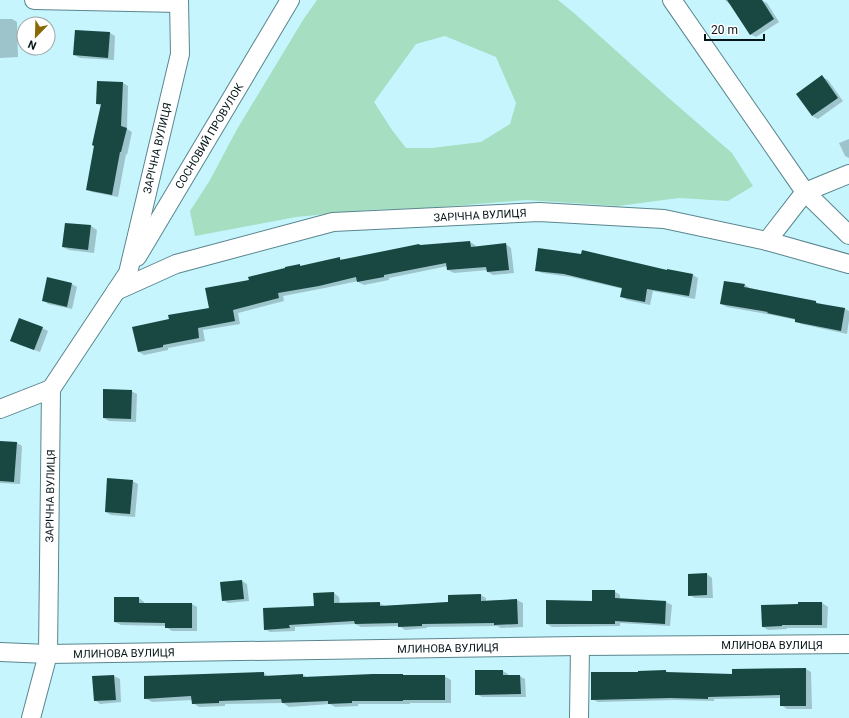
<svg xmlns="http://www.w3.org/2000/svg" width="849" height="718" font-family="Roboto,sans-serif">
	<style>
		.green { fill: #a5dec0; fill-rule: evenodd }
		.shadow { fill: #0003 }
		.building { fill: #194742 }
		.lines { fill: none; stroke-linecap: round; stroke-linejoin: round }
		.street-casing { stroke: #5a868e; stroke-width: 20 }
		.street { stroke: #fff; stroke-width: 18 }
		.labels { text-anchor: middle; stroke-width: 4; stroke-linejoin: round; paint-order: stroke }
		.street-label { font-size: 11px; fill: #051619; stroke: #fff }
	</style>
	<rect width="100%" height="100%" fill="#c6f5fe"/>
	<path class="green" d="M317,0H558L574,13L671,100L732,153L753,186L728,201L679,198L618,206L526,200L429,208L369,210L296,217L195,236L190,211L210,180L236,131L303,20ZM445,36L496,57L516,103L510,124L481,142L432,148H406L392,130L374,102L416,44Z"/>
	<g class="shadow">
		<polygon points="725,0 761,0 767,3 779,22 756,37 750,34 731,5 727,2"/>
		<polygon points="0,19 12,19 17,22 18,57 0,58"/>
		<polygon points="110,33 115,36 114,60 80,58 74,55"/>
		<polygon points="822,77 828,80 843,101 818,119 812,116"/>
		<polygon points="123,83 128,86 127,129 132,132 127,155 126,154 118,197 92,192 87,189 101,106 97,104"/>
		<polygon points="849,139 849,158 845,156 839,143"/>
		<polygon points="66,224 91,226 97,230 94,253 69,250 63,247"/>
		<polygon points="470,242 475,245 476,248 506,244 511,248 514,273 493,275 488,272 488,270 454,273 448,270 448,266 389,278 389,280 364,285 358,282 358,281 325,288 283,296 284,301 238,313 240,324 203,330 205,341 168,348 168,350 144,355 139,352 170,320 210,309 250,281 300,265 302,267 339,258 343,260"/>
		<polygon points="536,270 667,271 693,275 698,278 695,299 653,291 650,305 627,300 621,296 623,289 571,277 542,273"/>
		<polygon points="72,284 77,287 72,309 48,304 43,300"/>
		<polygon points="745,285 750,288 816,302 820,305 845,309 849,311 849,320 847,334 801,324 796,321 796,320 772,315 727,307 721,304"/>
		<polygon points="42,328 48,331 40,352 17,344"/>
		<polygon points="131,391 137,394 136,422 109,421 104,418"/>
		<polygon points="0,442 17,443 22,446 20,484 0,483"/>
		<polygon points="132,481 138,484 135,517 111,515 106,512"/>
		<polygon points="707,574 712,578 713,598 695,598 689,595"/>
		<polygon points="242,581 247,584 249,601 228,603 223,600"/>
		<polygon points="614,591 620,595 620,599 666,602 672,605 670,626 620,623 620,626 552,627 547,624"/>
		<polygon points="334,593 339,597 340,604 379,603 385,606 449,602 481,595 486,598 486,601 517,600 523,603 523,627 501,628 497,626 427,627 427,628 405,630 399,626 361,627 355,624 295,627 295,631 270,632 265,629 315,607"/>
		<polygon points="139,598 144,602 144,604 192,604 197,607 197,631 172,631 166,627 166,626 121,625 115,622"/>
		<polygon points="822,603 828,607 827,628 787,628 787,629 768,630 763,627"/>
		<polygon points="806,669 811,672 812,709 787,709 781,705 781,698 714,699 714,701 676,700 598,702 592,699 666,671 669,673 733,675"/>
		<polygon points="503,671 508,674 508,676 520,676 525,679 526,697 482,697 476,694"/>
		<polygon points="264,673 269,677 303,675 308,678 444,676 451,680 451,703 410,703 410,704 358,704 358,706 335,707 330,704 289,707 283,703 225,704 225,706 199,707 193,703 192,700 152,702 145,698"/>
		<polygon points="114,676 120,679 121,702 100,704 95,700 93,677"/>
	</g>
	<g class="building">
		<polygon points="727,0 762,0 774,19 750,35"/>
		<polygon points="75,30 110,32 108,58 73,55"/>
		<polygon points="822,75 838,98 812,116 796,94"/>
		<polygon points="97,81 123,82 121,126 127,128 121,152 120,152 112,195 86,190 94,146 92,145 101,104 96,104"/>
		<polygon points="65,223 91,225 88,250 62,247"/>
		<polygon points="470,241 471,247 506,243 509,270 487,272 486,267 447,270 446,263 384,275 384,277 357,282 356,277 319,286 278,293 279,298 233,310 235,321 198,328 199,338 163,345 163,347 138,352 132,327 169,319 168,315 209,308 205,288 249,280 248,277 285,268 285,267 300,264 300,266 340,257 340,260 419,244 420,245"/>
		<polygon points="538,248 581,254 582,250 667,270 667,269 693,274 689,296 647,289 645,302 620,297 622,288 564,274 535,271"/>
		<polygon points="47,277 72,283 67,307 42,301"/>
		<polygon points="724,281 745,284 744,287 816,301 816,303 845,308 841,331 795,322 795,319 767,313 768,312 720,304"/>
		<polygon points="19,318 43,327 34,350 10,341"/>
		<polygon points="103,389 132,390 131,419 103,418"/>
		<polygon points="0,441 17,442 14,482 0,481"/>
		<polygon points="107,478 133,480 130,514 105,512"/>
		<polygon points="707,573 707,595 688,596 688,574"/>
		<polygon points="242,580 244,599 222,601 220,582"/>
		<polygon points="592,590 615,590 615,598 666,601 665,624 615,621 615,624 546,624 546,600 592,601"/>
		<polygon points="334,592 334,603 380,602 380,606 448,602 448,595 481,594 481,601 517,599 518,624 494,625 494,623 422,624 422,626 398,627 398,623 355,624 354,621 289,625 290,628 264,630 263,608 314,606 313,593"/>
		<polygon points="114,597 139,597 139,603 192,603 192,628 165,628 165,623 114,622"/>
		<polygon points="798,602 822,602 822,625 782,625 782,626 762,627 761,605 798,604"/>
		<polygon points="806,668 806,706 780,706 780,695 708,697 708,699 670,698 591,700 591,672 638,672 638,671 666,670 666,672 732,674 732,669"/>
		<polygon points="475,670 503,670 503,675 520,675 521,694 475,695"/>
		<polygon points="264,672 264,676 303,674 303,677 373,674 403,674 403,675 445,675 445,700 403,700 403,701 352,701 352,703 328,704 328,701 282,703 281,699 219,701 219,703 192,704 191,696 144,699 144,676"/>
		<polygon points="114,675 116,700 94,701 92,676"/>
	</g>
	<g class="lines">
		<g class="street-casing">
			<g id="street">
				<polyline points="34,0 179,3"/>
				<polyline points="672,0 805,192 849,235"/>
				<polyline points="767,241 805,192 849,174"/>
				<polyline points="137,257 290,0"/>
				<polyline points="116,291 176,264 333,222 539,212 664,219 767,241 849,264"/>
				<polyline points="0,409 51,389"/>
				<polyline points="0,652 48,654 580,646 849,644"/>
				<polyline points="31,718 48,654 51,389 128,273 180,54 179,0"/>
				<polyline points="579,718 580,646"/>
			</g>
		</g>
		<use href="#street" class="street"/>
	</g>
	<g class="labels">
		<g class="street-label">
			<text transform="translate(209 136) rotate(-59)" y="4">СОСНОВИЙ ПРОВУЛОК</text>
			<text transform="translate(157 148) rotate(-77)" y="4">ЗАРІЧНА ВУЛИЦЯ</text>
			<text transform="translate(480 215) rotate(-3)" y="4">ЗАРІЧНА ВУЛИЦЯ</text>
			<text transform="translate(50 496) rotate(-89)" y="4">ЗАРІЧНА ВУЛИЦЯ</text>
			<text x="772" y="649">МЛИНОВА ВУЛИЦЯ</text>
			<text transform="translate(448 648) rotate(-1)" y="4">МЛИНОВА ВУЛИЦЯ</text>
			<text transform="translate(124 653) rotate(-1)" y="4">МЛИНОВА ВУЛИЦЯ</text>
		</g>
	</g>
	<g transform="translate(36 36) rotate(203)"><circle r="19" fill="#ffffff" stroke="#9ba2a3"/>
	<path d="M0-3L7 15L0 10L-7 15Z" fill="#896806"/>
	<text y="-6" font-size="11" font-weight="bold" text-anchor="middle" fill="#051619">N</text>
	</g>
	<path d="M705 34v6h59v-6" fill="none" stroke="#051619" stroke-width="2"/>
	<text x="711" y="34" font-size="12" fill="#051619" stroke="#ffffff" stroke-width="3" paint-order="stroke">20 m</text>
</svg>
